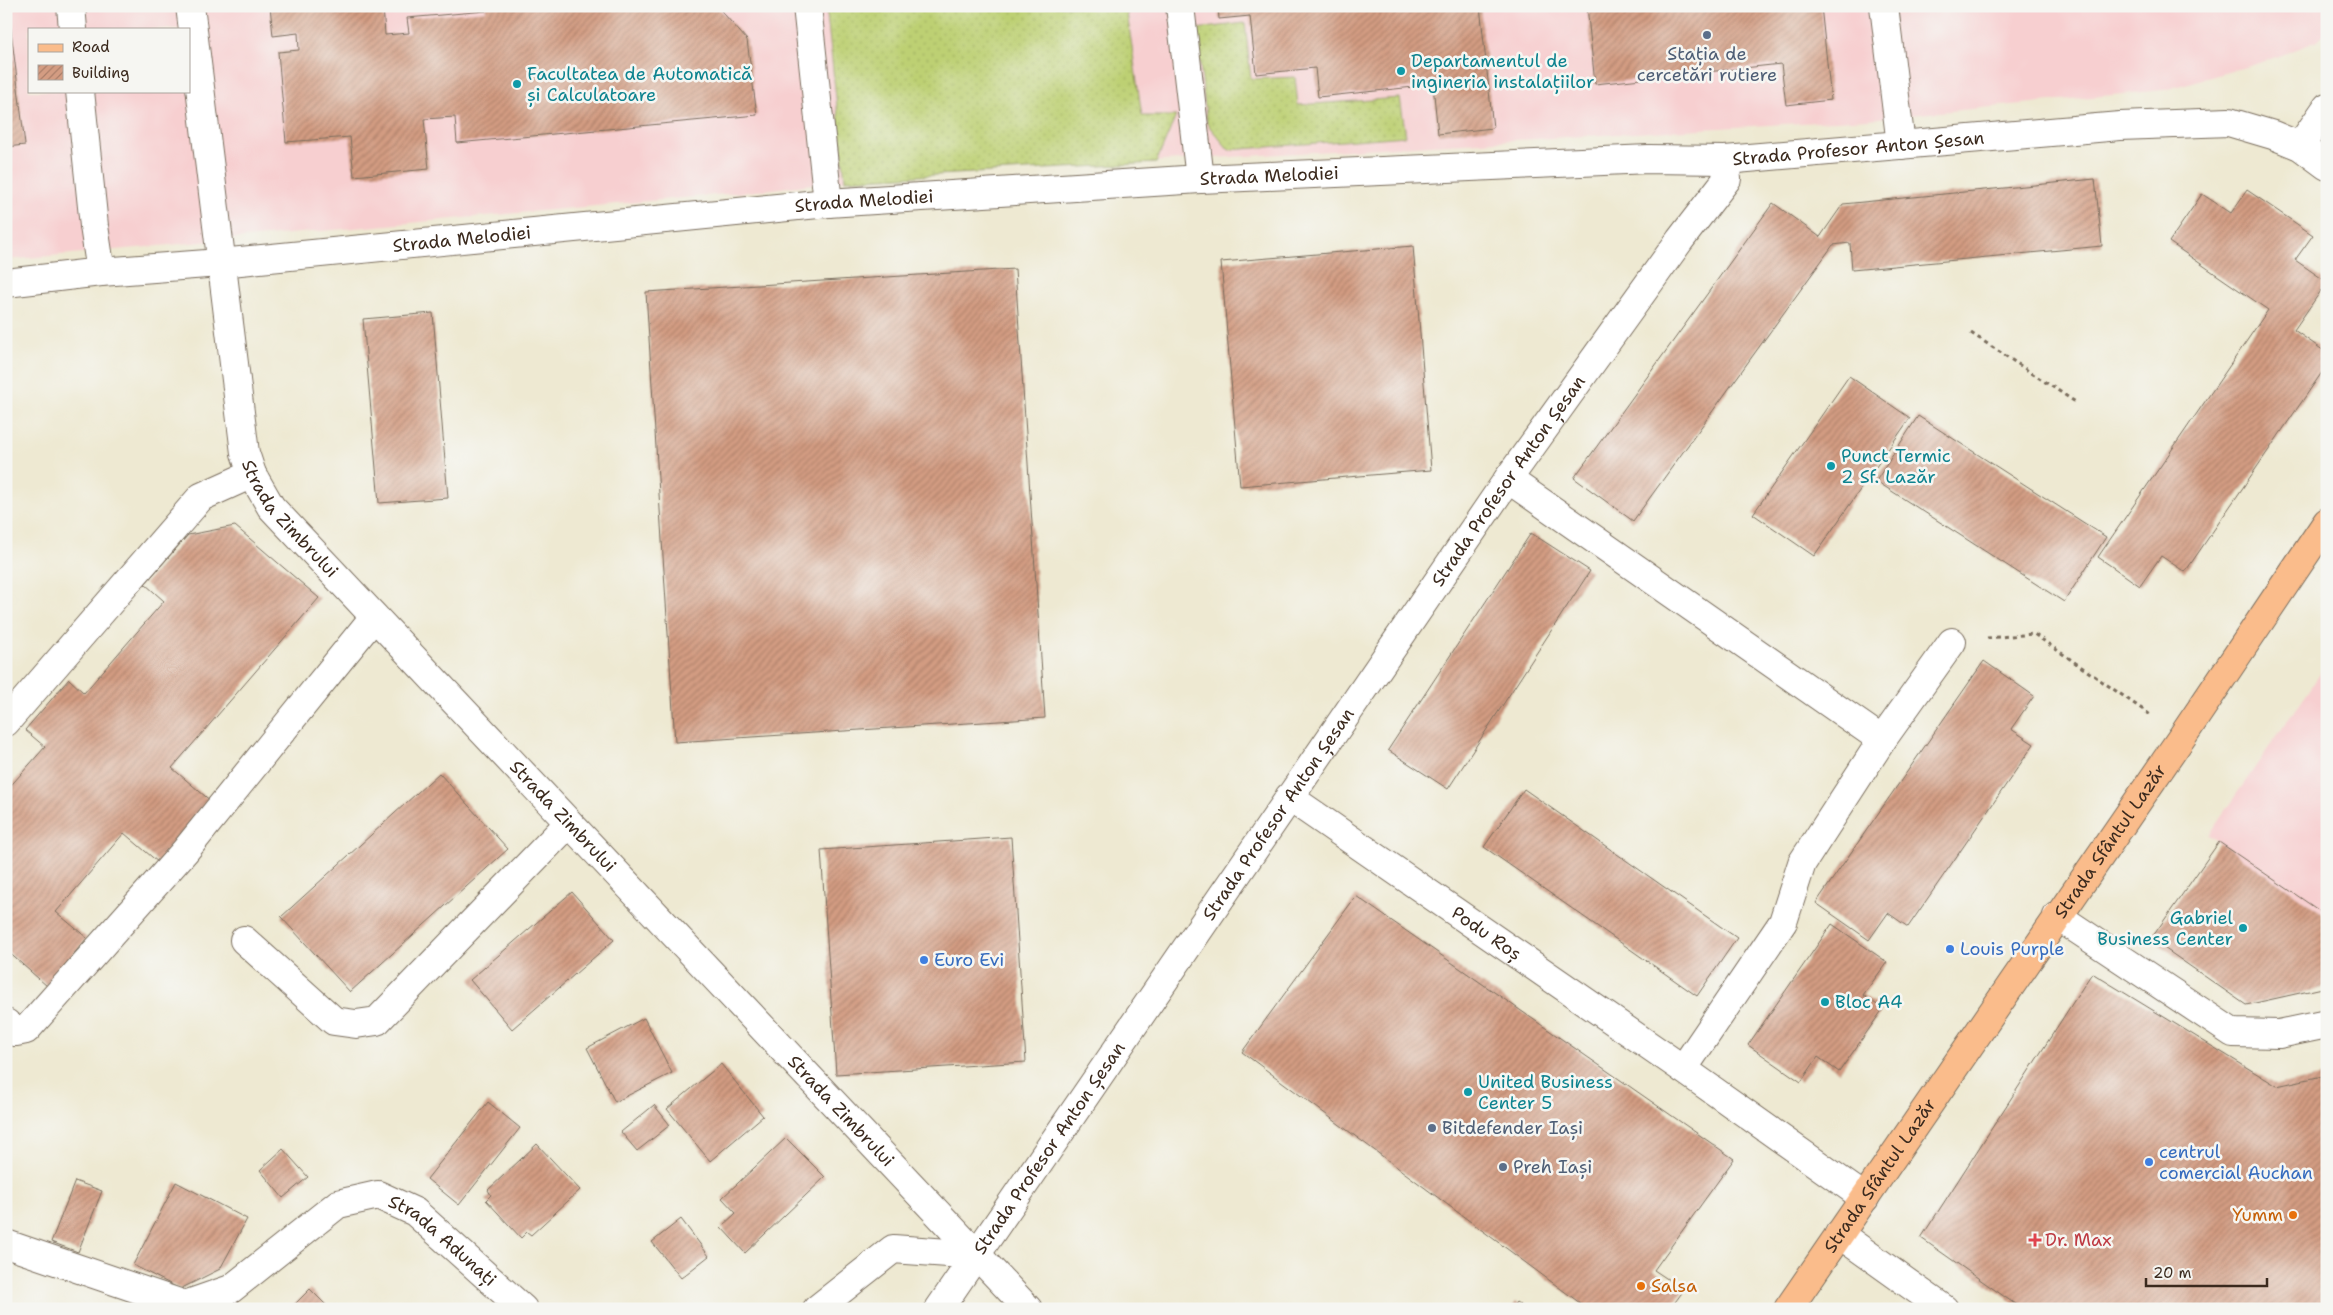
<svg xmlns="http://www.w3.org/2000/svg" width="2333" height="1315" font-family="'Shantell Sans',sans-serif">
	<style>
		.built { fill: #f7cfd0; fill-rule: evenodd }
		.grass { fill: url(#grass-dots); stroke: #7c7d48 }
		.building { fill: url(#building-hatch) }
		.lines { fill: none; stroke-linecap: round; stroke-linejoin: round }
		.minor-casing { stroke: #7a6d5d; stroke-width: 30 }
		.major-casing { stroke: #7a6d5d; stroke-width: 30 }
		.path { stroke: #7a6d5d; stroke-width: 3; stroke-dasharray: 4 4; stroke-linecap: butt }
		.minor { stroke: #fff; stroke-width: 28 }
		.major { stroke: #fabc8b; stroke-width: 28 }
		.service-dot { fill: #5c6f8a; stroke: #f6f6f2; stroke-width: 2 }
		.culture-dot { fill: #0f9aa8; stroke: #f6f6f2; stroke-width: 2 }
		.shop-dot { fill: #3f7fe0; stroke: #f6f6f2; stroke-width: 2 }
		.food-dot { fill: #e8710a; stroke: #f6f6f2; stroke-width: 2 }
		.health-dot { fill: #e0444e; stroke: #f6f6f2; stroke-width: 2 }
		.labels { text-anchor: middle; stroke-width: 5; stroke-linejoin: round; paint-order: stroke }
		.service-label { font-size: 18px; fill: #4e5e75; stroke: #f6f6f2; text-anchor: start }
		.culture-label { font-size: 18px; fill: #0d838f; stroke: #f6f6f2; text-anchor: start }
		.street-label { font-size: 18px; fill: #3b2a1e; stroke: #f6f6f2 }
		.shop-label { font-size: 18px; fill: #366cbe; stroke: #f6f6f2; text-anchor: start }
		.food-label { font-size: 18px; fill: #c56008; stroke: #f6f6f2; text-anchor: end }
		.health-label { font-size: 18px; fill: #be3a42; stroke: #f6f6f2; text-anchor: start }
	</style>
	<defs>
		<pattern id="grass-dots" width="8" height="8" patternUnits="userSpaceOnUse" patternTransform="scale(1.25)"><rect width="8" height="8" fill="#bdd073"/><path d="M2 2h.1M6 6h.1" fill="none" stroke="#a3b363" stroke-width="1.8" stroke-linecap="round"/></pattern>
		<pattern id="building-hatch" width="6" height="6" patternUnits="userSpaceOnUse" patternTransform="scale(1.25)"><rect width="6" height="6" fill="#d39c82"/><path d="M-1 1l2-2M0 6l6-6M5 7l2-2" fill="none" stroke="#ac7f6a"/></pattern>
	</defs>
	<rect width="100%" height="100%" fill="#f6f6f2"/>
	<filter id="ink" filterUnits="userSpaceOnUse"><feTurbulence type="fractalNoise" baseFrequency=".02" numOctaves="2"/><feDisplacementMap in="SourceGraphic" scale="10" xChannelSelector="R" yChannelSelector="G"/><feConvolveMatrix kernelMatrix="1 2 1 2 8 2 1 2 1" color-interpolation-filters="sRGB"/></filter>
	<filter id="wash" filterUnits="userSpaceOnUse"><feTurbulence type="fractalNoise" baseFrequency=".0096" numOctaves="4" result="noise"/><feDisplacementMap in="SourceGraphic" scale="20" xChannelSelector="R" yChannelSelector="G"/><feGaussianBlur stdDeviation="1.12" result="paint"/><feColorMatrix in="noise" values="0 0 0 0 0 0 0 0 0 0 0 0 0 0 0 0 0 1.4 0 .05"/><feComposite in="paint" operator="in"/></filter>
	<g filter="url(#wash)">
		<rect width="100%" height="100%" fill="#eee9d2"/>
		<g class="built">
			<path d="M6,6H2327V29L2318,41L2260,63L2164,90L1869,119L845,180L748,192L6,260ZM29,29H189V91H29Z"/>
			<polygon points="2327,664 2327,916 2208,835"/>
		</g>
		<g class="grass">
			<polygon points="826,6 1126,6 1142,116 1176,116 1156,163 845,180"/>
			<polygon points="1245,23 1251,79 1295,77 1298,105 1400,98 1406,136 1229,150 1207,124 1196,29"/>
		</g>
		<g id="blocks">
			<g class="building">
				<polygon points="6,6 8,6 25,145 6,147"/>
				<polygon points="270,6 383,6 385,35 409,33 407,18 486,11 485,6 717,6 747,40 757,115 457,143 455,117 424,119 429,169 354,176 350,137 286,142 278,52 299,50 298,33 273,36"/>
				<polygon points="1218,6 1480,6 1493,128 1438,134 1433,85 1318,97 1315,68 1256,74 1250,16 1219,19"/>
				<polygon points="1587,6 1821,6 1831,100 1786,105 1781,64 1595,84"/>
				<polygon points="2095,179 2102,246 1852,270 1850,243 1833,245 1633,521 1574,478 1773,203 1820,237 1843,204"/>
				<polygon points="2247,190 2313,235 2295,260 2327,282 2294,330 2327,353 2327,365 2185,572 2161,556 2140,586 2098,557 2268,310 2169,242 2202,194 2231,213"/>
				<polygon points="1413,246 1431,470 1240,486 1221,262"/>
				<polygon points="1015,269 1045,718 675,742 646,292"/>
				<polygon points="433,313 448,498 379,503 363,319"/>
				<polygon points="1849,376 1910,418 1814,556 1753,514"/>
				<polygon points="1918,416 2106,537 2064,602 1876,481"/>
				<polygon points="235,526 319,598 172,768 212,802 159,863 124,833 56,912 87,938 47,986 6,950 6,791 45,747 25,730 69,679 84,693 164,601 145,584 188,535"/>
				<polygon points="1531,533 1590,571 1448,789 1388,750"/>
				<polygon points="1984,661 2034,696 2011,729 2034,744 1908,927 1888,913 1869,940 1816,903"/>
				<polygon points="439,773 508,849 350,992 281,917"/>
				<polygon points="1524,789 1737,938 1697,996 1484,847"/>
				<polygon points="1011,837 1026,1062 836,1074 821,850"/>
				<polygon points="2219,842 2327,916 2327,987 2246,1005 2151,939"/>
				<polygon points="572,892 614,940 512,1029 470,980"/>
				<polygon points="1356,896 1734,1159 1654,1270 1684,1290 1670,1309 1588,1309 1242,1052"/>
				<polygon points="1832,924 1887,962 1863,995 1883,1009 1839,1072 1818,1057 1801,1082 1748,1045"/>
				<polygon points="2092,973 2277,1086 2327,1075 2327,1309 2022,1309 1921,1238"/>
				<polygon points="644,1018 672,1073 615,1102 587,1048"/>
				<polygon points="721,1064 763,1116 710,1161 667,1109"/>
				<polygon points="488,1102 520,1128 459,1205 427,1179"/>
				<polygon points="654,1105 670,1125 637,1151 621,1132"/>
				<polygon points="786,1138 825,1177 745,1253 721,1227 736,1213 722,1198"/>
				<polygon points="537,1144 580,1190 531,1235 527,1232 521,1238 486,1200 491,1195 488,1190"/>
				<polygon points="283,1149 308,1177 283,1198 260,1170"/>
				<polygon points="75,1181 102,1191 78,1252 51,1242"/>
				<polygon points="176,1182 247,1219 220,1269 180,1289 133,1265"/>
				<polygon points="681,1219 709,1256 681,1278 652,1242"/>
				<polygon points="310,1289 330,1309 290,1309"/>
				<polygon points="1516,1302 1526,1309 1511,1309"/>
			</g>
		</g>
	</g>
	<g filter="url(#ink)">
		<use href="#blocks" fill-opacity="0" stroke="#7a6d5d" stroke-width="1"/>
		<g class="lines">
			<g class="minor-casing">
				<g id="minor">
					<polyline points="71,6 73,29"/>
					<path id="s1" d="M190,6L245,453L252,474L271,507L1028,1309"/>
					<polyline points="807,6 828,203"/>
					<polyline points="1180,6 1200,179"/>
					<polyline points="1884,6 1901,145"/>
					<polyline points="80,91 94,226 101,272"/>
					<polyline points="2300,146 2327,107"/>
					<path id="s2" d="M6,283L101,272L220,263L828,203L1200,179L1649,159L1725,160L2120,126L2229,122L2273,135L2300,146L2327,166"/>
					<polyline points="1508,479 1882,740"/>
					<polyline points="6,722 201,497 252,474"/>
					<path id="s3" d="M1289,797L1683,1069L1865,1198"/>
					<polyline points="2057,916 2233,1033 2279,1034 2327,1024"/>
					<polyline points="244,940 334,1021 356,1024 377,1021 569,823"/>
					<polyline points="6,1023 16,1032 26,1030 185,851 374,617"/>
					<polyline points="1683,1069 1783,922 1802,863 1882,740 1952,642"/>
					<polyline points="1839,1234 1944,1309"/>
					<path id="s4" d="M6,1244L185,1305L231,1289L338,1204L378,1195L415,1212L523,1309"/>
					<polyline points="817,1309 893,1249 976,1255"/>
					<path id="s5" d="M939,1309L1508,479L1680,240L1727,179L1725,160"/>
				</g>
			</g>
			<g class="major-casing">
				<g id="major">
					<path id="s6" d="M1788,1309L2182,737L2327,522"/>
				</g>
			</g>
			<g class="path">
				<polyline points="1971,333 2077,403"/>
				<polyline points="1987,638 2034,634 2152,716"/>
			</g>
			<use href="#minor" class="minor"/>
			<use href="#major" class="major"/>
		</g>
	</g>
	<g class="service-dot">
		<circle cx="1707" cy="35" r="5"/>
		<circle cx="1432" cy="1128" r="5"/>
		<circle cx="1503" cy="1167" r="5"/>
	</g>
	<g class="culture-dot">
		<circle cx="1401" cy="71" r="5"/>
		<circle cx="517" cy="84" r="5"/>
		<circle cx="1831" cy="466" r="5"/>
		<circle cx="2243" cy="928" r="5"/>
		<circle cx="1825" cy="1002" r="5"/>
		<circle cx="1468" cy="1092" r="5"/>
	</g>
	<g class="shop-dot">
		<circle cx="1950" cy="949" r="5"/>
		<circle cx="924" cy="960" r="5"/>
		<circle cx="2149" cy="1162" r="5"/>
	</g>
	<g class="food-dot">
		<circle cx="2293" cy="1215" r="5"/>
		<circle cx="1641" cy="1286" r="5"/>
	</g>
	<path class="health-dot" d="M2032.5 1232.5h5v5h5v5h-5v5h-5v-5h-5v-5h5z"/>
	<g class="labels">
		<g class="service-label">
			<text x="1707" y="60" text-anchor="middle">Stația de<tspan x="1707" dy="21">cercetări rutiere</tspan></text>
			<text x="1442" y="1134">Bitdefender Iași</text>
			<text x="1513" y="1173">Preh Iași</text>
		</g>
		<g class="culture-label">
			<text x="1411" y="67">Departamentul de<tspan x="1411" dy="21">ingineria instalațiilor</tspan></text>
			<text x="527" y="80">Facultatea de Automatică<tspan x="527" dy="21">și Calculatoare</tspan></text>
			<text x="1841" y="462">Punct Termic<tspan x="1841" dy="21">2 Sf. Lazăr</tspan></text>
			<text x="2233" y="924" text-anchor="end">Gabriel<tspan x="2233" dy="21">Business Center</tspan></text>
			<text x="1835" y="1008">Bloc A4</text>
			<text x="1478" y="1088">United Business<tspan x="1478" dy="21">Center 5</tspan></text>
		</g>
		<g class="street-label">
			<text dy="6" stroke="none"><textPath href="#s2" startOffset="1858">Strada Profesor Anton Șesan</textPath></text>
			<text dy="6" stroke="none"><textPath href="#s2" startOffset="1268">Strada Melodiei</textPath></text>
			<text dy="6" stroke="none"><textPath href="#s2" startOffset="862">Strada Melodiei</textPath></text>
			<text dy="6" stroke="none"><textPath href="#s2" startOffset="458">Strada Melodiei</textPath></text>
			<text dy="6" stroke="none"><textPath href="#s5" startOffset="1005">Strada Profesor Anton Șesan</textPath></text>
			<text dy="6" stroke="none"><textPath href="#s1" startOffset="531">Strada Zimbrului</textPath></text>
			<text dy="6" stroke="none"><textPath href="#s5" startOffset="600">Strada Profesor Anton Șesan</textPath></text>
			<text dy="6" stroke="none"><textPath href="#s1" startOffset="936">Strada Zimbrului</textPath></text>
			<text dy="6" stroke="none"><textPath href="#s6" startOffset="568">Strada Sfântul Lazăr</textPath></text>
			<text dy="6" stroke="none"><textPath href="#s3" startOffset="240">Podu Roș</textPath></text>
			<text dy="6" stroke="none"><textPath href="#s1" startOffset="1341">Strada Zimbrului</textPath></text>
			<text dy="6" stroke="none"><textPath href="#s5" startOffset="195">Strada Profesor Anton Șesan</textPath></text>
			<text dy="6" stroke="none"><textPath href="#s6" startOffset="162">Strada Sfântul Lazăr</textPath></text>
			<text dy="6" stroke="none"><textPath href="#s4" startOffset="495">Strada Adunați</textPath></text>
		</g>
		<g class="shop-label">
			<text x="1960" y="955">Louis Purple</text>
			<text x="934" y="966">Euro Evi</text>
			<text x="2159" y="1158">centrul<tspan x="2159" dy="21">comercial Auchan</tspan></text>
		</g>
		<g class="food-label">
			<text x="2283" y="1221">Yumm</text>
			<text x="1651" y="1292" text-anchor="start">Salsa</text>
		</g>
		<g class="health-label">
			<text x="2045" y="1246">Dr. Max</text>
		</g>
	</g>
	<rect width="2333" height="1315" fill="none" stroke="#f6f6f2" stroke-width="25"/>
	<rect x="28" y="28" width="162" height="65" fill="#f6f6f2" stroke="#aba49d"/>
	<rect x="38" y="44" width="25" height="8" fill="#fabc8b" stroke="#aba49d"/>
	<text x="72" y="52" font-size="15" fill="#3b2a1e">Road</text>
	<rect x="38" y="65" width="25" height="15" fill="url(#building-hatch)" stroke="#aba49d"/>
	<text x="72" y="78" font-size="15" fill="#3b2a1e">Building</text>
	<path d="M2146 1278v8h121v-8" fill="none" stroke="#3b2a1e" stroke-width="2.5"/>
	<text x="2153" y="1278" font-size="15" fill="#3b2a1e" stroke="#f6f6f2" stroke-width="4" paint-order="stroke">20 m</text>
</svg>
